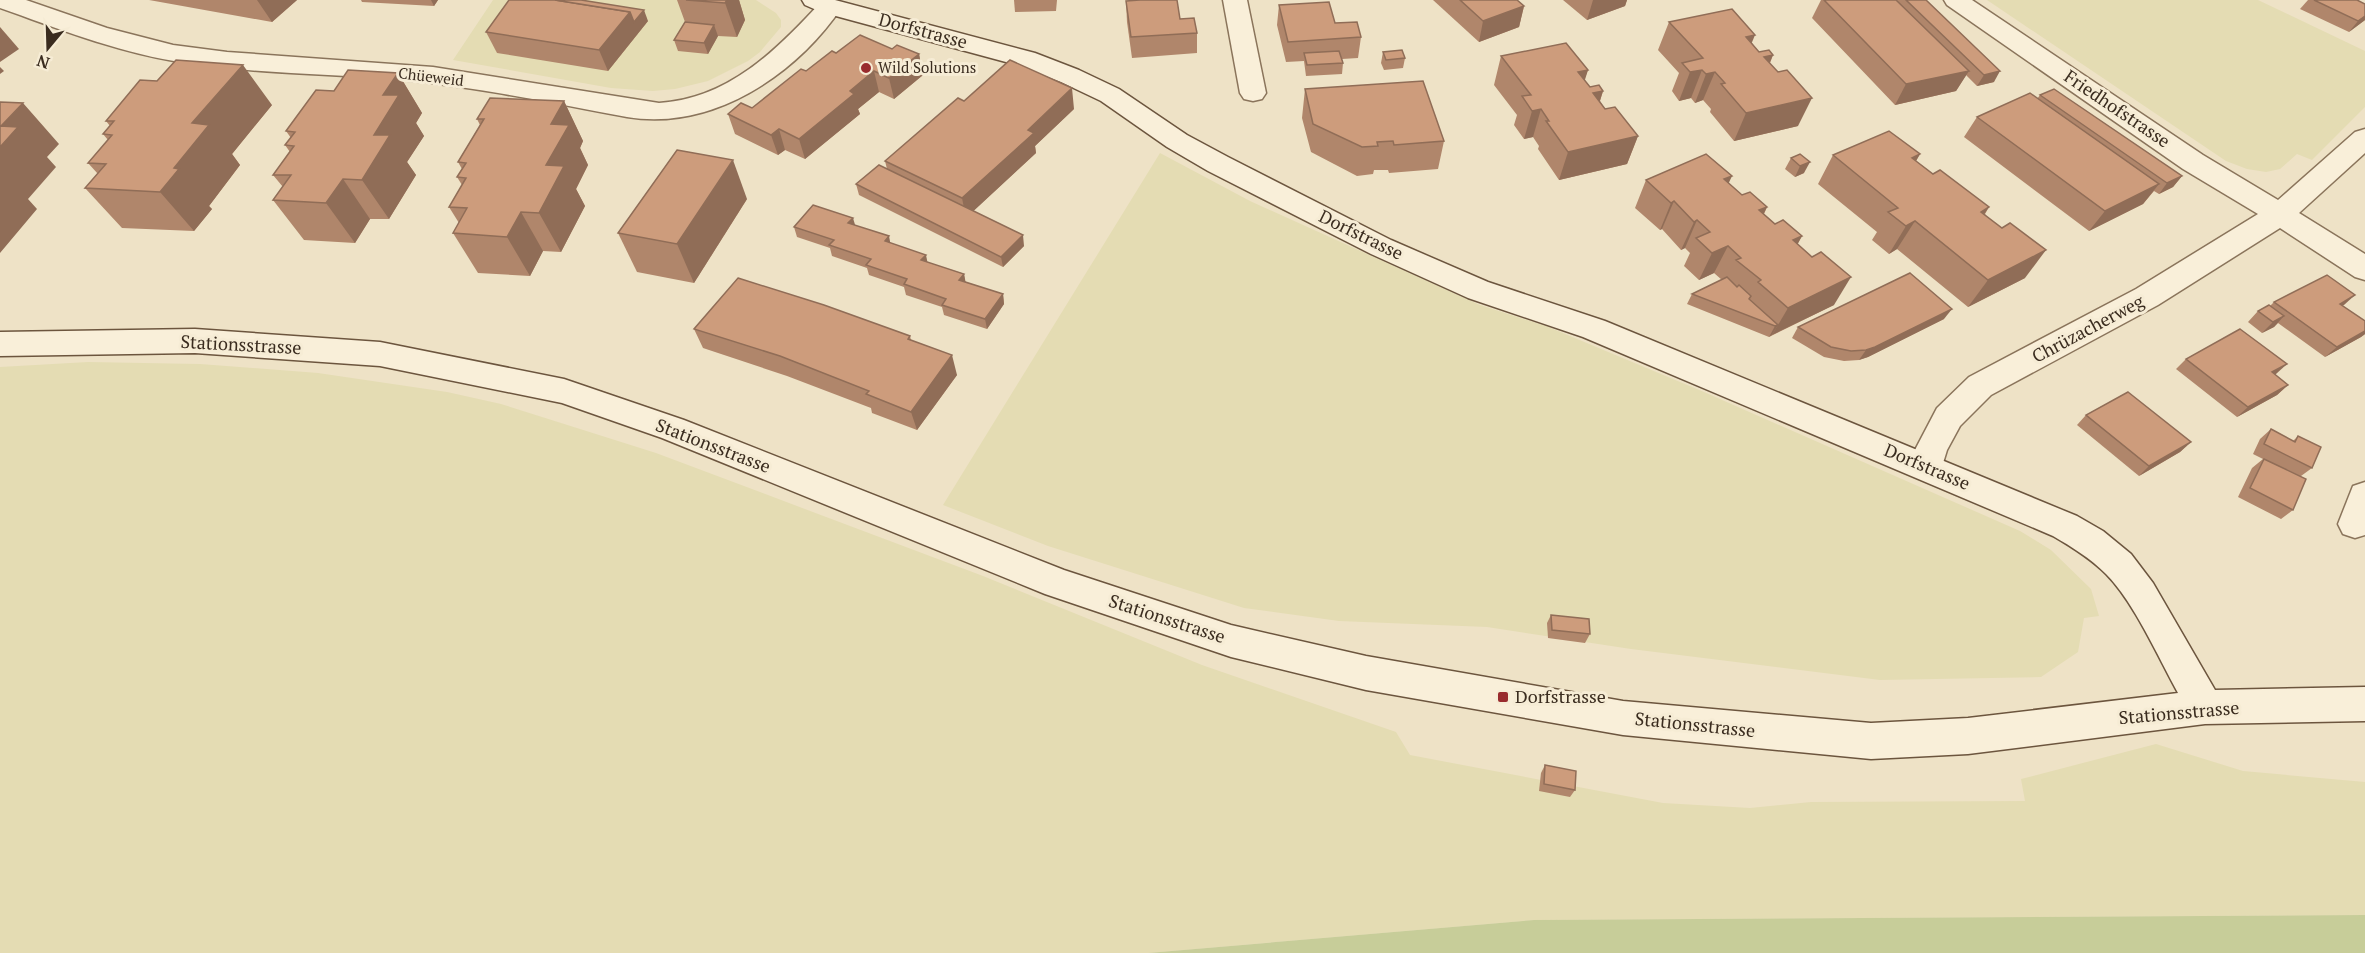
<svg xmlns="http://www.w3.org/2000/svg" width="2365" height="953" font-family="'PT Serif',serif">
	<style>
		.farmland { fill: #e4dcb3 }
		.green { fill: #c7cd99 }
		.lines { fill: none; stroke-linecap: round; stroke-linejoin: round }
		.street-casing { stroke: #8a745b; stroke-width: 3 }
		.secondary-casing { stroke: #6c553e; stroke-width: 3 }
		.street { fill: #f9efd9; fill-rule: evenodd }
		.secondary { fill: #f9efd9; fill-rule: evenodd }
		.wall { fill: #b0866b }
		.shaded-wall { fill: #906d57 }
		.building { fill: #cd9c7c; stroke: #906d57; stroke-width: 1.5 }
		.poi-dot { fill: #992b2d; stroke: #f6ecd5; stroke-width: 2 }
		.labels { text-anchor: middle; stroke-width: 6; stroke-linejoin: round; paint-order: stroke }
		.far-poi-label { font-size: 15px; fill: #3a2c1f; stroke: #f6ecd5; text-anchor: start }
		.far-street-label { font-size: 15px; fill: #3a2c1f; stroke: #f6ecd5 }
		.street-label { font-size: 18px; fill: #3a2c1f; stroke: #f6ecd5 }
		.poi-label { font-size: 18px; fill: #3a2c1f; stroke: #f6ecd5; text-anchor: start }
	</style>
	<rect width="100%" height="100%" fill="#eee2c6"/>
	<g class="farmland">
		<polygon points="493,0 756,0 776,13 781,20 781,27 760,52 748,61 708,81 675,89 653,91 611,88 453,60"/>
		<polygon points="1987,0 2258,0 2365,51 2365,107 2312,160 2297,154 2280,169 2266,172 2247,169 2226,161"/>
		<polygon points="1160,153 1250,201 1480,305 1546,326 1704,392 2020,531 2051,550 2091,589 2099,616 2084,618 2078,652 2041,677 1880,680 1631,649 1487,627 1339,621 1244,608 1048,546 943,505"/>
		<polygon points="88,362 200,364 318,373 447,392 501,404 656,453 983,576 1202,665 1396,732 1410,755 1663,803 1750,808 1811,802 2025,801 2021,779 2156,744 2243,771 2365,782 2365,915 1534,920 1148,953 0,953 0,367"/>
	</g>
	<polygon class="green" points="2365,915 2365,953 1148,953 1534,920"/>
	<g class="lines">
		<g class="street-casing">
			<g id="street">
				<path d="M0,0H26L107,28L173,45L227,52L433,67L659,103C728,99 777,50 821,2H839L842,7C795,76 712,131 627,117C552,103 477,87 402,80C326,73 249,74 174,61C114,51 57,28 0,8Z"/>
				<polygon points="1223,0 1247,0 1266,93 1262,99 1253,101 1244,99 1240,93"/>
				<polygon points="1944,0 1972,0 2203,155 2278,200 2355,132 2365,129 2365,153 2299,213 2365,254 2365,280 2355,277 2280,228 2158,305 1991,395 1960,426 1947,450 1939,476 1927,480 1915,476 1911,467 1915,450 1937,408 1969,377 2136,289 2258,214 2183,169 1947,5"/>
				<polygon points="2365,482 2365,535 2355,538 2343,534 2338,524 2353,486"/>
			</g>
		</g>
		<g class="secondary-casing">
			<path id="secondary" d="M802,0H835L1035,53L1079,70L1119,89L1187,135L1228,157L1391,240L1488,282L1605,321L2077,516L2103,531L2131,554L2153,583L2215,690L2365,687V721L2205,724L1968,754L1871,759L1623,735L1366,690L1231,657L1045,594L662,438L562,403L380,366L195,353L0,356V332L195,329L380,342L564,379L684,420L1064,570L1231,625L1366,656L1623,701L1871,723L1968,718L2178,693C2158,657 2134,602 2106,574C2090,558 2072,547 2053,536L1583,337L1468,298L1371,254L1208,171L1167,147L1101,101L1061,82L1017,65L821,12L805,5Z"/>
		</g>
		<use href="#street" class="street"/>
		<use href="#secondary" class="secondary"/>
	</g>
	<g class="wall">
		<polygon points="149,0 297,0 272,22"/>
		<polygon points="361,0 438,0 434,6 362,2"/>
		<polygon points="677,0 739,0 745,20 737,37 718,36 708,54 678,51 674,40 685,22"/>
		<polygon points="1014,0 1057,0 1056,11 1015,12"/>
		<polygon points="1433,0 1517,0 1524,6 1519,27 1479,42"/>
		<polygon points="1563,0 1627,0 1625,6 1587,20"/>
		<polygon points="1821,0 1926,0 1994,82 1977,86 1966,75 1956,91 1895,105 1812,18"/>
		<polygon points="2308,0 2357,0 2365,4 2365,20 2349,32 2300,9"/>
		<polygon points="1126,1 1180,19 1197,33 1197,53 1132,58 1127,22"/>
		<polygon points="1279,5 1335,23 1361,37 1358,58 1342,59 1343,63 1342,74 1306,76 1304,61 1286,62 1277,25"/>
		<polygon points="648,21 608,71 497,53 486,32"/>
		<polygon points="1669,22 1752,43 1759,52 1773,55 1770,63 1798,126 1734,141 1710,112 1711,109 1703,100 1695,103 1691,98 1679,101 1672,91 1679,73 1658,50"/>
		<polygon points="892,49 919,54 923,75 894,99 879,92 858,109 860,114 805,159 785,150 778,155 735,134 728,114 752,108 836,53"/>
		<polygon points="1383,52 1405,58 1403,68 1384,70 1381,63"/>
		<polygon points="1501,56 1588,70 1584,80 1590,87 1603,91 1600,101 1605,109 1638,136 1627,164 1559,180 1538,149 1539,146 1533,137 1524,139 1514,125 1517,115 1494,85"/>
		<polygon points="398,73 422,113 416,123 424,136 407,162 416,175 389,219 370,219 355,243 304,240 273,200 283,187 273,175 290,152 285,145 291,138 286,131 334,91"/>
		<polygon points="1305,89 1444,141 1438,169 1389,173 1388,170 1374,170 1373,174 1357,176 1311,152 1302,118"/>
		<polygon points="2040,95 2182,176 2173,187 2159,194 2154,191 2143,204 2089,231 1964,137 1977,117 2037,99"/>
		<polygon points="564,101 583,141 580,148 588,165 576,189 585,206 561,252 543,251 530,276 478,273 453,233 459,223 449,207 462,185 457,177 462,169 458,162 480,125 477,119"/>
		<polygon points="272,105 232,154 240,165 209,206 212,209 194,231 122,228 85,188 98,174 88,163 108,140 103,134 110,126 106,121"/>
		<polygon points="1074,109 1035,146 1036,153 973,211 1024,246 1003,267 859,195 856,184 887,169 885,161"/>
		<polygon points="1800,154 1804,173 1795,177 1785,169 1791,158"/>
		<polygon points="1920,154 1916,161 1933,174 1989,207 1985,214 2025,278 1968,307 1897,249 1889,254 1872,240 1877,232 1818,184 1833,155"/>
		<polygon points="1646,180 1728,183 1742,195 1767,207 1764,214 1775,224 1802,236 1797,244 1834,305 1769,337 1687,304 1692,294 1722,280 1714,273 1699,280 1684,266 1690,253 1685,248 1681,250 1662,229 1660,230 1635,208"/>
		<polygon points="747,199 694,283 637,272 618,233"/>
		<polygon points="855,225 927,262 964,274 965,282 1003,294 1004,304 987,329 944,315 942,307 906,295 904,287 869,275 867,268 832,256 830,248 797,237 794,227"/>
		<polygon points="2274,302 2343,306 2365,321 2365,334 2361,337 2325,357 2278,323 2274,327 2262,333 2248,322 2258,311 2270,306"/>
		<polygon points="1944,319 1868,357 1859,360 1844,361 1824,357 1792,338 1798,327"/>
		<polygon points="694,329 910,336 911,340 957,375 917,430 872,413 871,408 787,376 703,348"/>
		<polygon points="2186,359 2276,374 2275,375 2288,385 2277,395 2237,417 2176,369"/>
		<polygon points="2086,415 2191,442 2180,452 2139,476 2077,425"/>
		<polygon points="2271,429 2293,441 2298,436 2312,468 2301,476 2293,510 2281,519 2238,497 2252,468 2263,459 2253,454 2260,439"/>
		<polygon points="1551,615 1590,634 1585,643 1548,638 1547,623"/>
		<polygon points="1545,765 1575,790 1570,797 1539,791 1541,773"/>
	</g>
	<g class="shaded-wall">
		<polygon points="257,0 297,0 272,22"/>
		<polygon points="431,0 438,0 434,6"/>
		<polygon points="724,0 739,0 745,20 737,37"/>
		<polygon points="1593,0 1627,0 1625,6 1587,20"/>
		<polygon points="1524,6 1519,27 1479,42 1483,21"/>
		<polygon points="644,10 648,21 608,71 599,50 630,12"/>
		<polygon points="2365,16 2365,20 2349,32 2358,21"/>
		<polygon points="714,25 718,36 708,54 704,43"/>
		<polygon points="0,27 19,49 0,62"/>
		<polygon points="1755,35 1743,64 1746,37"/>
		<polygon points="919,54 923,75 894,99 889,78"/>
		<polygon points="1773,55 1761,83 1764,57"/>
		<polygon points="243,65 272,105 232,154 240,165 209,206 212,209 194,231 160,192 192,123"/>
		<polygon points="0,67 4,71 0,74"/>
		<polygon points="1588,70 1579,99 1578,72"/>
		<polygon points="1702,70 1691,98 1679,101 1690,72"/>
		<polygon points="874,71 879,92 858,109 860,114 805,159 799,139 850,91"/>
		<polygon points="1969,71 1956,91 1895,105 1906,84"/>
		<polygon points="2000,71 1994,82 1977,86 1984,75"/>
		<polygon points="1715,72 1703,100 1695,103 1706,74"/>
		<polygon points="398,73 422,113 416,123 424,136 407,162 416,175 389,219 362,180 383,95"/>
		<polygon points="1072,88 1074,109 1035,146 1036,153 966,218 962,198 1028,130"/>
		<polygon points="1603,91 1594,119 1593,93"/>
		<polygon points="1812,98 1798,126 1734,141 1746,113"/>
		<polygon points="564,101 583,141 580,148 588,165 576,189 585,206 561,252 539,213 551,124"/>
		<polygon points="23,103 59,144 47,157 56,167 28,199 37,209 0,253 0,147 1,126"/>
		<polygon points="1541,109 1533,137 1524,139 1532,111"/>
		<polygon points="779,129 785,150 778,155 771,135"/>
		<polygon points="1638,136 1627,164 1559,180 1568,152"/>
		<polygon points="1920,154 1903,183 1912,158"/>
		<polygon points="733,160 747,199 694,283 677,244"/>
		<polygon points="1810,162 1804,173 1795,177 1800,166"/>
		<polygon points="1732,176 1719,204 1724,179"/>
		<polygon points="2182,176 2173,187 2159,194 2167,183"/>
		<polygon points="343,179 370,219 355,243 326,203"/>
		<polygon points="2159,184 2143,204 2089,231 2105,211"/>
		<polygon points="1674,201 1662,229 1660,230 1671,203"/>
		<polygon points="1767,207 1753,235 1759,210"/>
		<polygon points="1989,207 1970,235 1981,212"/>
		<polygon points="521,212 543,251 530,276 507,237"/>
		<polygon points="853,218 856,228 848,223"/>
		<polygon points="1697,220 1685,248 1681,250 1694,222"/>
		<polygon points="1915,221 1897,249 1889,254 1906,226"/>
		<polygon points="1023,235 1024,246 1003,267 1001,257"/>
		<polygon points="889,236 891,247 885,241"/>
		<polygon points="1802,236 1787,264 1793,240"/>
		<polygon points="1728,246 1714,273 1699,280 1712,253"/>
		<polygon points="2046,250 2025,278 1968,307 1988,280"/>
		<polygon points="926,255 928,265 921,260"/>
		<polygon points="964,274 966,284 959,280"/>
		<polygon points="1851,277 1834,305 1772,335 1788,308"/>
		<polygon points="1003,294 1004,304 987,329 985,319"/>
		<polygon points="2355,295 2344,305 2329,314 2340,304"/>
		<polygon points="1952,309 1944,319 1868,357 1859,360 1866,350"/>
		<polygon points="2284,316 2274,327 2262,333 2273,322"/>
		<polygon points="1778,325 1772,335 1769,337 1775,326"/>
		<polygon points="2365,331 2365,334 2361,337 2325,357 2337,347"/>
		<polygon points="952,355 957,375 917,430 911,412"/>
		<polygon points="2287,364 2276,374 2261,383 2272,372"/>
		<polygon points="2288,385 2277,395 2237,417 2248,407"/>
		<polygon points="2191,442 2180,452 2139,476 2149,466"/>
	</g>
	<g class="building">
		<polygon points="509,0 555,0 630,12 599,50 486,32"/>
		<polygon points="555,0 581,0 644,10 634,22 630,12"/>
		<polygon points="686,0 727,0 725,3"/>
		<polygon points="1140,0 1177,0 1180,19 1194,18 1197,33 1131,37 1126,1"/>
		<polygon points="1460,0 1517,0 1524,6 1483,21"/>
		<polygon points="1824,0 1896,0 1969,71 1906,84"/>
		<polygon points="1906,0 1926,0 2000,71 1984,75"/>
		<polygon points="2314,0 2357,0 2365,4 2365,16 2358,21"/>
		<polygon points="1329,2 1335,23 1357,22 1361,37 1288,42 1279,5"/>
		<polygon points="1732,9 1755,35 1746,37 1759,52 1769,50 1773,55 1764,57 1778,72 1787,70 1812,98 1746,113 1721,84 1725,83 1715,72 1706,74 1702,70 1690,72 1682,63 1703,58 1669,22"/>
		<polygon points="685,22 714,25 704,43 674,40"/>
		<polygon points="860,35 892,49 897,45 919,54 889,78 874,71 850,91 854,94 799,139 779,129 771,135 728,114 741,103 752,108 801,69 806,71 832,51 836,53"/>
		<polygon points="1566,43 1588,70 1578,72 1590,87 1599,85 1603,91 1593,93 1605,109 1615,107 1638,136 1568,152 1546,121 1549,121 1541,109 1532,111 1522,96 1531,95 1501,56"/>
		<polygon points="1402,50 1405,58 1386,60 1383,52"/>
		<polygon points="1339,51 1343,63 1307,65 1304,53"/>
		<polygon points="176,60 243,65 192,123 209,125 174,168 179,169 160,192 85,188 106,164 88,163 112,135 103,134 114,121 106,121 140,80 157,81"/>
		<polygon points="1010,60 1072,88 1028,130 1034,133 962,198 885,161 958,98 964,101"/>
		<polygon points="348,70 398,73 383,95 399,95 374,135 390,135 362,180 343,179 326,203 273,200 291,175 273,175 294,146 285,145 295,132 286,131 316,90 334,91"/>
		<polygon points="1423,81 1444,141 1394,145 1393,141 1377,142 1378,146 1362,147 1313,124 1305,89"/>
		<polygon points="2054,89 2182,176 2167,183 2040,95"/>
		<polygon points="2030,93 2159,184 2105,211 1977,117"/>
		<polygon points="490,98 564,101 551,124 569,125 546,165 564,166 539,213 521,212 507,237 453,233 467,208 449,207 466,178 457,177 466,163 458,162 484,119 477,119"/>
		<polygon points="0,102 23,103 1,126 18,127 0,147"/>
		<polygon points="1889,131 1920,154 1912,158 1933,174 1940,170 1989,207 1981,212 2002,228 2010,223 2046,250 1988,280 1915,221 1906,226 1888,212 1898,208 1833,155"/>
		<polygon points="677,150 733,160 677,244 618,233"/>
		<polygon points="1706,154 1732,176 1724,179 1742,195 1750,192 1767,207 1759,210 1775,224 1783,220 1802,236 1793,240 1812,257 1821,252 1851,277 1788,308 1758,282 1761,280 1736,260 1741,258 1728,246 1712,253 1696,238 1710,232 1697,220 1694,222 1674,201 1671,203 1646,180"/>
		<polygon points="1800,154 1810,162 1800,166 1791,158"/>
		<polygon points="879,165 1023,235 1001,257 856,184"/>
		<polygon points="813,205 853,218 848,223 889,236 885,241 926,255 921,260 964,274 959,280 1003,294 985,319 942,305 946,299 904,284 907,279 866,265 871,259 829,245 834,240 794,227"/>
		<polygon points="1910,273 1952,309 1875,347 1866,350 1851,351 1831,347 1798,327"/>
		<polygon points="2327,275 2355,295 2340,304 2365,321 2365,331 2337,347 2274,302"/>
		<polygon points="1727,277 1737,287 1739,285 1751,296 1749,299 1778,325 1775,326 1692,294"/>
		<polygon points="738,278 824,305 910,336 908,339 952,355 911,412 866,394 869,391 780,356 694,329"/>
		<polygon points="2269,305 2284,316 2273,322 2258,311"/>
		<polygon points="2240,329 2287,364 2272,372 2288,385 2248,407 2186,359"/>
		<polygon points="2128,392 2191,442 2149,466 2086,415"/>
		<polygon points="2271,429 2295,442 2298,436 2321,447 2312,468 2264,444"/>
		<polygon points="2264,459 2306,479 2293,510 2250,488"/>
		<polygon points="1551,615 1589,619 1590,634 1552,630"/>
		<polygon points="1545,765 1576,771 1575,790 1544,784"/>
	</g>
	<g class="poi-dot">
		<circle cx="866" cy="68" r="6"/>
		<rect x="1497" y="691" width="12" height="12" rx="3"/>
	</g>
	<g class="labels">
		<g class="far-poi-label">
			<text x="878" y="73">Wild Solutions</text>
		</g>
		<g class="far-street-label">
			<text transform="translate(431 77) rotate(7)" y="5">Chüeweid</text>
		</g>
		<g class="street-label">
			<text transform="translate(923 31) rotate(15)" y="6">Dorfstrasse</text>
			<text transform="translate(2117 109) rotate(34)" y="6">Friedhofstrasse</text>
			<text transform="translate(1361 235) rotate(26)" y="6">Dorfstrasse</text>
			<text transform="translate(2088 329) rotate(-28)" y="6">Chrüzacherweg</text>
			<text transform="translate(241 345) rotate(3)" y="6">Stationsstrasse</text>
			<text transform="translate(713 446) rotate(21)" y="6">Stationsstrasse</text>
			<text transform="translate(1927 467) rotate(23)" y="6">Dorfstrasse</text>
			<text transform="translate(1167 619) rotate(18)" y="6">Stationsstrasse</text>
			<text transform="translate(2179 713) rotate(-5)" y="6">Stationsstrasse</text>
			<text transform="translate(1695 725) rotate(6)" y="6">Stationsstrasse</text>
		</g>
		<g class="poi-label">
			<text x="1515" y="703">Dorfstrasse</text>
		</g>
	</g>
	<g transform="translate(48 48) rotate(199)" stroke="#f6ecd5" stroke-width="4.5" paint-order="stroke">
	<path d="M0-4.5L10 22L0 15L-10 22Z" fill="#3a2c1f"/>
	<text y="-9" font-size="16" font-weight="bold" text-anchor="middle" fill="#3a2c1f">N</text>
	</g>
</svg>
